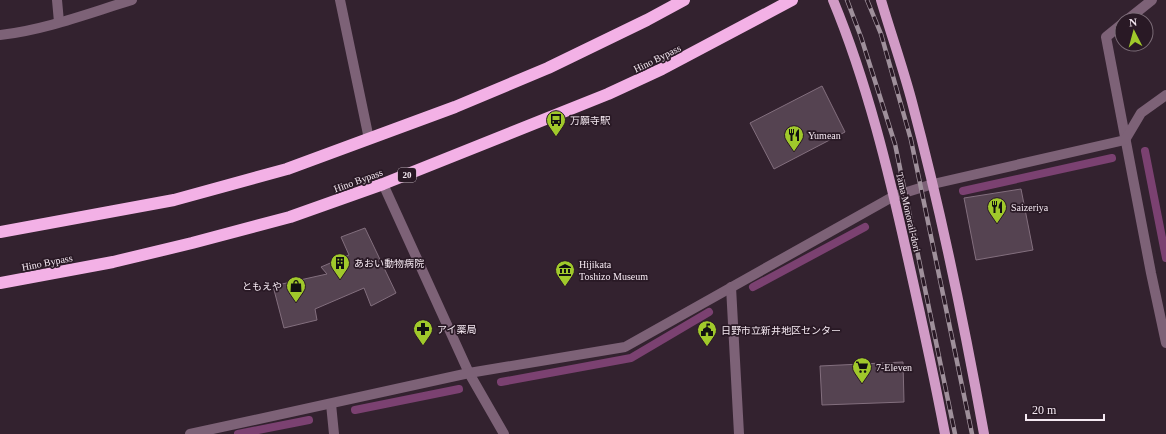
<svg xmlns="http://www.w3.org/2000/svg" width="1166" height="434" font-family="'Times New Roman','Noto Sans JP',serif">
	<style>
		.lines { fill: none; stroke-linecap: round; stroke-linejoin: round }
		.stream { stroke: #7b4171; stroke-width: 8 }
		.building { fill: #554351; stroke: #836f7e }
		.minor { stroke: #7d6277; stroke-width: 10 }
		.major { stroke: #d19bc6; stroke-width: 10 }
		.highway { stroke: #f3b1e6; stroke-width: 12 }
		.rail-casing { stroke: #9f909b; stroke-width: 4.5 }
		.rail { stroke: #291925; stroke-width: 3; stroke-dasharray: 9; stroke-linecap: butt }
		.labels { text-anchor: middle; stroke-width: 3.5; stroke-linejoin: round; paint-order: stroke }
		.shield { fill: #291925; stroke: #b8abb4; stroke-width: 1 }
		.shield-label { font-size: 9px; font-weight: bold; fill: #f5e9f2 }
		.street-label { font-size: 10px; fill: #f5e9f2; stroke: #291925 }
		.poi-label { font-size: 10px; fill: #f5e9f2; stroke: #291925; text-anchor: start }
	</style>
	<rect width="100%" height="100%" fill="#33222f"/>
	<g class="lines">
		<g class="stream">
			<polyline points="1145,151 1166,258"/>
			<polyline points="963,191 1112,158"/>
			<polyline points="753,287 865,227"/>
			<polyline points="501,382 631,358 709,312"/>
			<polyline points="355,410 459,389"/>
			<polyline points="238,434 309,420"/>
		</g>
	</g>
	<g class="building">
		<polygon points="822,86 845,132 774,169 750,123"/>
		<polygon points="1021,189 1033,250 976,260 964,198"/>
		<polygon points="365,228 396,293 371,306 364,288 315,309 317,320 284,328 273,286 327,274 321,267 349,255 341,237"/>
		<polygon points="903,362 904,402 822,405 820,366"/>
	</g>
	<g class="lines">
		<g class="minor">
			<polyline points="57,0 59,22"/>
			<polyline points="340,0 369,139"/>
			<polyline points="1127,20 1152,0"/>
			<polyline points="1122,24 1106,37 1151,273 1166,343"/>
			<path d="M0,35C45,30 89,13 132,0"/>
			<polyline points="383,184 469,373 504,434"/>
			<polyline points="731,287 739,434"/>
			<polyline points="331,404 334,434"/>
			<polyline points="190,434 469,373 625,347 894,196 933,184 1125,140 1141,113 1166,95"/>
		</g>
		<g class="major">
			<path d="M833,0C867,82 889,173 908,259C921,317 934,376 945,434"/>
			<path d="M881,0C891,34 903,68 912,102C941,211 964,323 984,434"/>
		</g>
		<g class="highway">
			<polyline points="0,232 174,200 287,169 455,107 548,68 647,20 684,0"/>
			<polyline points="0,283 113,262 192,243 290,217 383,184 608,94 662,69 792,0"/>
		</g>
		<g class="rail-casing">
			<g id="rail">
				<polyline points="847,0 861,37 895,144 955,434"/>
				<polyline points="867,0 881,34 911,140 972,434"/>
			</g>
		</g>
		<use href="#rail" class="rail"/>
	</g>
	<defs>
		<g id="bus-pin" transform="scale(1)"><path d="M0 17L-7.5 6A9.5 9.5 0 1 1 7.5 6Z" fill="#a0c92b" stroke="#291925"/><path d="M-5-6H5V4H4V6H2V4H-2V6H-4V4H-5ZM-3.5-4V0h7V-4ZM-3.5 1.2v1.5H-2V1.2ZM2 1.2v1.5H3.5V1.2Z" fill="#111"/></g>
		<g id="restaurant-pin" transform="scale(1)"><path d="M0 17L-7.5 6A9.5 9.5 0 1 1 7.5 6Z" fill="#a0c92b" stroke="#291925"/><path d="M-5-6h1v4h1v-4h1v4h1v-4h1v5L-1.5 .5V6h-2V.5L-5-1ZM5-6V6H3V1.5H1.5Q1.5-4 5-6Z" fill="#111"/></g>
		<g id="building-pin" transform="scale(1)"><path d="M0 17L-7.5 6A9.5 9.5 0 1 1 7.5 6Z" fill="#a0c92b" stroke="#291925"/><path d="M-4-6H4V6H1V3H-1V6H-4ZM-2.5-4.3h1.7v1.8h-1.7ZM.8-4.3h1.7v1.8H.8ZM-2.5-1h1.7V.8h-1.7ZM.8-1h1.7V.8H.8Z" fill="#111"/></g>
		<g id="museum-pin" transform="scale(1)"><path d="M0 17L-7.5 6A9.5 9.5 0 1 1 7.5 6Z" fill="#a0c92b" stroke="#291925"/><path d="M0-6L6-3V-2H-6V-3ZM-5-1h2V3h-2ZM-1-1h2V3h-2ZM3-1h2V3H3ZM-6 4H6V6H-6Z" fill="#111"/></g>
		<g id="shop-pin" transform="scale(1)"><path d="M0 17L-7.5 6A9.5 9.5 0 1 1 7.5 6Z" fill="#a0c92b" stroke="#291925"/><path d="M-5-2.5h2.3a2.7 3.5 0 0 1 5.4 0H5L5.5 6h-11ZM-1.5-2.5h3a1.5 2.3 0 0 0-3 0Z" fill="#111"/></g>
		<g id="pharmacy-pin" transform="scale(1)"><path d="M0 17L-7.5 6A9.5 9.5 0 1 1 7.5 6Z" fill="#a0c92b" stroke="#291925"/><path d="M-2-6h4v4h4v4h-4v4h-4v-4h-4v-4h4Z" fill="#111"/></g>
		<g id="civic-pin" transform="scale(1)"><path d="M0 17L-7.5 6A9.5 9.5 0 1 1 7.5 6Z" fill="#a0c92b" stroke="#291925"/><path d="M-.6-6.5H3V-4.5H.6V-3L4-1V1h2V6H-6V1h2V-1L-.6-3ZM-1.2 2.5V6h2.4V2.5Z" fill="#111"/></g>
		<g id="supermarket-pin" transform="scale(1)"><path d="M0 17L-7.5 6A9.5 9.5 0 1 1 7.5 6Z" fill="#a0c92b" stroke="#291925"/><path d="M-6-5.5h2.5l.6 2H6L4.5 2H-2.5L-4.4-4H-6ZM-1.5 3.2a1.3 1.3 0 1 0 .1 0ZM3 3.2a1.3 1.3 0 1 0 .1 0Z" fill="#111"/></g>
	</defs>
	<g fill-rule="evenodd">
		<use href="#bus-pin" x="556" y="120"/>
		<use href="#restaurant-pin" x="794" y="135"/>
		<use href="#restaurant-pin" x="997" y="207"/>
		<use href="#building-pin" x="340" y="263"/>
		<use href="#museum-pin" x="565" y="270"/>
		<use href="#shop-pin" x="296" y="286"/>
		<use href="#pharmacy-pin" x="423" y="329"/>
		<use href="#civic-pin" x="707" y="330"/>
		<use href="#supermarket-pin" x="862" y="367"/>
	</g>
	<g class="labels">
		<rect class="shield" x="398" y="168" width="18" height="14" rx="3"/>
		<g class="shield-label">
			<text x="407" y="178">20</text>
		</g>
		<g class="street-label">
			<text transform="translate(657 58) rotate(-26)" y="4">Hino Bypass</text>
			<text transform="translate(358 180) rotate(-20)" y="4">Hino Bypass</text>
			<text transform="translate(909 212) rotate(77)" y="4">Tama Monorail-dori</text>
			<text transform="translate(47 262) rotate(-11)" y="4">Hino Bypass</text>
		</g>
		<g class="poi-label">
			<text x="570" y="124">万願寺駅</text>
			<text x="808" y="139">Yumean</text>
			<text x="1011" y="211">Saizeriya</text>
			<text x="354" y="267">あおい動物病院</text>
			<text x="579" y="268">Hijikata<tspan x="579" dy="12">Toshizo Museum</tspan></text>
			<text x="282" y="290" text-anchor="end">ともえや</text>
			<text x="437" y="333">アイ薬局</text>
			<text x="721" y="334">日野市立新井地区センター</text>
			<text x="876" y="371">7-Eleven</text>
		</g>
	</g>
	<g transform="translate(1134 32) rotate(354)"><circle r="19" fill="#291925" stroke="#7b6c77"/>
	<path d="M0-3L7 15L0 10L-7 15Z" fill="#a0c92b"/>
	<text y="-6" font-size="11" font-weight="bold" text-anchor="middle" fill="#f5e9f2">N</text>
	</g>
	<path d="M1026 414v6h78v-6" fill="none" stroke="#f5e9f2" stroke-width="2"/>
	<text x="1032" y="414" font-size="12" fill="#f5e9f2" stroke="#291925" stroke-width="3" paint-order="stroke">20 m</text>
</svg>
